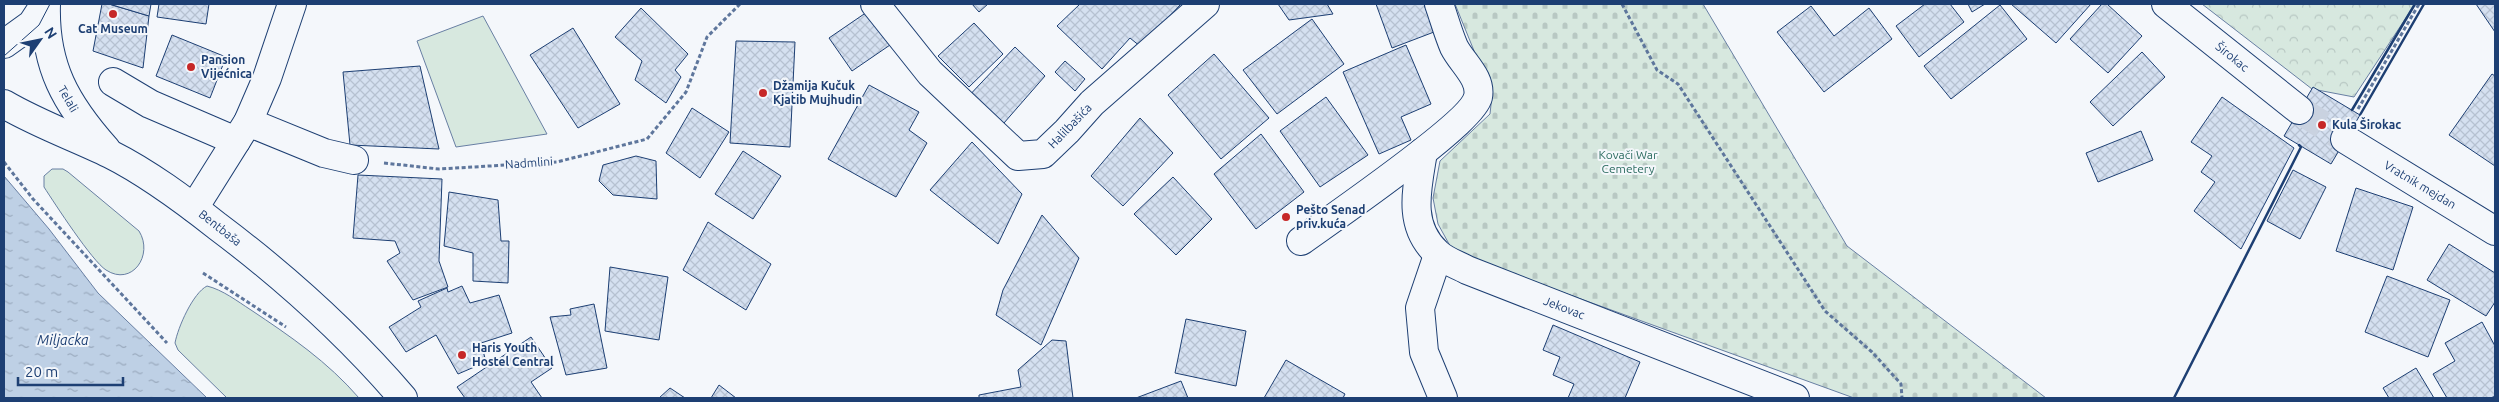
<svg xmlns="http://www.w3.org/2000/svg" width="2499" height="402" font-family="Ubuntu,sans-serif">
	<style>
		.green { fill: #d7e8df; stroke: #687fa3 }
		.forest { fill: url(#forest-crowns); stroke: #687fa3 }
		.cemetery { fill: url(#cemetery-stones); stroke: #687fa3 }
		.water { fill: url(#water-ripples); stroke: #687fa3 }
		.building { fill: url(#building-cross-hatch); stroke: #1d3f73 }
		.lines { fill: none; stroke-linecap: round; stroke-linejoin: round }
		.minor-tunnel { stroke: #c9d2e0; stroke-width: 28; stroke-dasharray: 28 14; stroke-linecap: butt }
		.minor-casing { stroke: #1d3f73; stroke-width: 30 }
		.major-casing { stroke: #1d3f73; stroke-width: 30 }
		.path { stroke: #5e769c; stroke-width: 3; stroke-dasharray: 4 2.5; stroke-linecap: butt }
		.minor { stroke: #f4f7fb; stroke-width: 28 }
		.major { stroke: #f4f7fb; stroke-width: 28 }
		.tram { stroke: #1d3f73; stroke-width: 1 }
		.wall { stroke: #1d3f73; stroke-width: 2.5 }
		.poi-dot { fill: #c62828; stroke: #f4f7fb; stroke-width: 2 }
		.labels { text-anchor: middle; stroke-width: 4; stroke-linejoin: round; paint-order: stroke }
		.poi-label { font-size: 12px; font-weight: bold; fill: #1d3f73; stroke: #f4f7fb; text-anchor: start }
		.street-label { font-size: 12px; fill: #1d3f73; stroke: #f4f7fb }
		.park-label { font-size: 12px; fill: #2c6c60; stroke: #f4f7fb }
		.water-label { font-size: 14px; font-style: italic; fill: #1d3f73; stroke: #f4f7fb }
	</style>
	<defs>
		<pattern id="forest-crowns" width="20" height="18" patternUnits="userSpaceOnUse" patternTransform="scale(1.25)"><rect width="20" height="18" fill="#d7e8df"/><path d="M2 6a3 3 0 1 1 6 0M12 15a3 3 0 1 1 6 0" fill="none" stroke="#b8c8c3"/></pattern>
		<pattern id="cemetery-stones" width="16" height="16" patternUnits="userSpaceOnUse" patternTransform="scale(1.25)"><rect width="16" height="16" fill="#d7e8df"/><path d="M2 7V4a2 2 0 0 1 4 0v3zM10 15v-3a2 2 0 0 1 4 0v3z" fill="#b8c8c3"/></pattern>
		<pattern id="water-ripples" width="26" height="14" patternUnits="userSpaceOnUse" patternTransform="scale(1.25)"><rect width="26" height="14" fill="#bed0e5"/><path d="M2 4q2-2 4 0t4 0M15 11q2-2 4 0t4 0" fill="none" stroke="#9aaabe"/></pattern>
		<pattern id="building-cross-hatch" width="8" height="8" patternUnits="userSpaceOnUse" patternTransform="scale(1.25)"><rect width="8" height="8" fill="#d5e0f0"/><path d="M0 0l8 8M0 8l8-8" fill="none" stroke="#b6c1d1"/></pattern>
	</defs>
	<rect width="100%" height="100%" fill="#f4f7fb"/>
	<g class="green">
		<polygon points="483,16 547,134 456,147 417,41"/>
		<path d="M52,169H63L68,172L139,231C154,255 132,287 106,270C92,261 55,204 44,187V176Z"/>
		<path d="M207,286C223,290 237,301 251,310C290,336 328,362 359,398H227L178,350L175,343C178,327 193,293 207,286Z"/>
	</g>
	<polygon class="forest" points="2202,4 2415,4 2354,97 2312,89"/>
	<polygon class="cemetery" points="1455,4 1703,4 1847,246 2046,398 1854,398 1454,253 1438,224 1433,198 1440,161 1490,114 1492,95"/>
	<polygon class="water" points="4,176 49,229 98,293 207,398 4,398"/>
	<g class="building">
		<polygon points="102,4 109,4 149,16 143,68 93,51"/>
		<polygon points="109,4 151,4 149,16"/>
		<polygon points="159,4 209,4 206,24 157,17"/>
		<polygon points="972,4 988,4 979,12"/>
		<polygon points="1080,4 1179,4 1180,5 1141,47 1130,38 1102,69 1057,26"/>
		<polygon points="1278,4 1327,4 1333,14 1289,20"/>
		<polygon points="1376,4 1424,4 1434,32 1392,48"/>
		<polygon points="1925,4 1950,4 1964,22 1919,57 1896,26"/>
		<polygon points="1968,4 1985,4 1972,12"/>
		<polygon points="2011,4 2091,4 2056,43"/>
		<polygon points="2102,4 2107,4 2142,36 2108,73 2070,39"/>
		<polygon points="2476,4 2495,4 2495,32"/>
		<polygon points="2000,5 2027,39 1951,99 1924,66"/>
		<polygon points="1811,6 1834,36 1869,8 1892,39 1824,92 1777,32"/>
		<polygon points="641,8 688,54 675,70 681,77 666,103 635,80 642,61 615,37"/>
		<polygon points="867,12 890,45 852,71 829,38"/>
		<polygon points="1312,19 1344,64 1277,114 1243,70"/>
		<polygon points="974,23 1003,54 969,87 938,56"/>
		<polygon points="573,28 620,104 578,128 530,55"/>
		<polygon points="172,35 226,57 210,98 156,76"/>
		<polygon points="736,41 795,42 790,147 730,143"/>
		<polygon points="1406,45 1431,104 1401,117 1411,140 1379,154 1343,72"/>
		<polygon points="1015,47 1045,76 997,131 965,100"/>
		<polygon points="2142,52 2165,77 2113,126 2090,102"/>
		<polygon points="1214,54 1269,118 1221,159 1168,95"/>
		<polygon points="1065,61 1085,79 1075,91 1055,72"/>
		<polygon points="420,66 439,149 350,145 343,72"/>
		<polygon points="2492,74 2495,76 2495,166 2449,135"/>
		<polygon points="869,85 919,112 909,130 927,143 896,197 828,159"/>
		<polygon points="2313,87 2360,115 2331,164 2284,136"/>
		<polygon points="1326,97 1368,155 1320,187 1280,131"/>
		<polygon points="2222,97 2294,148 2241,249 2194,211 2215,182 2201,172 2212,156 2191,142"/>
		<polygon points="692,108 729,132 700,178 666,153"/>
		<polygon points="1140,118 1173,153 1123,206 1091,176"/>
		<polygon points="2141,131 2153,160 2098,182 2086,153"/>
		<polygon points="1261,134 1304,192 1256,229 1214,174"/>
		<polygon points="972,142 1022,194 998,244 930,190"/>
		<polygon points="743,151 781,176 753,219 715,194"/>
		<polygon points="636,156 656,161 657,199 613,195 599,181 603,165"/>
		<polygon points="2293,170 2326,187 2300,239 2267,221"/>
		<polygon points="358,175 442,179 439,261 448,287 413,300 387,261 400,253 395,241 353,238"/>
		<polygon points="1173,177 1212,219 1176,255 1134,214"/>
		<polygon points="2356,188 2413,207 2393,270 2336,251"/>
		<polygon points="449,192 498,200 501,241 509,241 508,283 473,281 473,253 444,246"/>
		<polygon points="1042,215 1079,258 1041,345 996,315 1003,290"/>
		<polygon points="708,222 771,264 746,310 683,270"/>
		<polygon points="2449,244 2495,273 2495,302 2486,316 2427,280"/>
		<polygon points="610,267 668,277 659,340 605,331"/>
		<polygon points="2387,276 2450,300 2428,357 2365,332"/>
		<polygon points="462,286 470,303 499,295 512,333 481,343 486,362 458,374 436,335 406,352 389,327 421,307 418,301 447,288 448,292"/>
		<polygon points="594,304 607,368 566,375 550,317 571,315 570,309"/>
		<polygon points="1186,319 1246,331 1236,386 1175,373"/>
		<polygon points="2482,322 2495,346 2495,396 2491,398 2447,398 2433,374 2455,361 2445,343"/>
		<polygon points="1553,325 1640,362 1625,398 1568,398 1574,384 1553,375 1560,357 1543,350"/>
		<polygon points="531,337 552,368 531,382 542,398 465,398 457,387"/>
		<polygon points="1052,340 1066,341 1073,398 979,398 979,395 1021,387 1018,370"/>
		<polygon points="1286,360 1345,394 1343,398 1264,398"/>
		<polygon points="2416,368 2434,398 2389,398 2383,388"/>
		<polygon points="1181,381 1188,398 1136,398"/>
		<polygon points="719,385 736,398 711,398"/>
		<polygon points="670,388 685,398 659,398"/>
	</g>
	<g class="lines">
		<polyline class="minor-tunnel" points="2299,110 2345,139"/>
		<g class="minor-casing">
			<g id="minor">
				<polyline points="875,4 930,73 1018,156 1043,154 1067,131 1092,103 1205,4"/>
				<polyline points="2166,4 2299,110"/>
				<polyline points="113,82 150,104 236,141"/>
				<polyline points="248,122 324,153 354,160"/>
				<polyline points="2345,139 2495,231"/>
				<path d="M1423,152C1417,189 1407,225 1437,253C1445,261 1458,265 1467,270L1795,398"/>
				<polyline points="194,208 248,122 267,78 292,4"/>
				<path d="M1301,241C1330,220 1472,123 1478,97C1482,78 1462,63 1454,47C1448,33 1444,18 1439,4"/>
				<polyline points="1438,255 1420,308 1424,352 1443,398"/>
			</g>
		</g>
		<g class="major-casing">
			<g id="major">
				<path d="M46,4C44,66 66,104 106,149"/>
				<polyline points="4,44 32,24 45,4"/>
				<path d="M4,104C38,124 75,137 110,154C148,173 184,200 217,226C285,277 348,334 403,398"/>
			</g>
		</g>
		<g class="path">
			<polyline points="1622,4 1657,70 1678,84 1825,311 1872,352 1901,384 1902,398"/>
			<polyline points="2358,109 2419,4"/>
			<polyline points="4,162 33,199 167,343"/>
			<polyline points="384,163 439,169 557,162 647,139 686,92 707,37 740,4"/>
			<polyline points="203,273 286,327"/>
		</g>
		<use href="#minor" class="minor"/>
		<use href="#major" class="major"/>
		<polyline class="tram" points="4,56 39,25 50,4"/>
		<g class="wall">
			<polyline points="2352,110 2415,4"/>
			<polyline points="2360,115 2424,4"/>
			<polyline points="2174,398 2301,147 2299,145"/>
		</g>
	</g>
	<g class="poi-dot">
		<circle cx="113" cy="14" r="5"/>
		<circle cx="191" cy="67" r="5"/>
		<circle cx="763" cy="93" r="5"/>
		<circle cx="2322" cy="125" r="5"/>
		<circle cx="1286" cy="217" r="5"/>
		<circle cx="462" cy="355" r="5"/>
	</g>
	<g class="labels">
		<g class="poi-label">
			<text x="113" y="33" text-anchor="middle">Cat Museum</text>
			<text x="201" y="64">Pansion<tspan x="201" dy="14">Vijećnica</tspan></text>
			<text x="773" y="90">Džamija Kučuk<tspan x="773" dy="14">Kjatib Mujhudin</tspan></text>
			<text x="2332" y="129">Kula Širokac</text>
			<text x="1296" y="214">Pešto Senad<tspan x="1296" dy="14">priv.kuća</tspan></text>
			<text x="472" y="352">Haris Youth<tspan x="472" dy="14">Hostel Central</tspan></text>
		</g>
		<g class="street-label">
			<text transform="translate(2232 57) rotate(39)" y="4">Širokac</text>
			<text transform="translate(68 99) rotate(60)" y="4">Telali</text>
			<text transform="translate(1070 126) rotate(-46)" y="4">Halilbašića</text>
			<text transform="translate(529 163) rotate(-4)" y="4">Nadmlini</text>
			<text transform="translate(2420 185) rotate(31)" y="4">Vratnik mejdan</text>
			<text transform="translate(220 228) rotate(38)" y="4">Bentbaša</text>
			<text transform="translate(1564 308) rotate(21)" y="4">Jekovac</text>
		</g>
		<g class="park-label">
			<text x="1628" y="159">Kovači War<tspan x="1628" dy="14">Cemetery</tspan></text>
		</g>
		<g class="water-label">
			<text x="63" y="345">Miljacka</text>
		</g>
	</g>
	<rect width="2499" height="402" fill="none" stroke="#1d3f73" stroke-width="10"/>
	<g transform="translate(40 40) rotate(57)" stroke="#f4f7fb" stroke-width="4" paint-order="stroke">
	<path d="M0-4L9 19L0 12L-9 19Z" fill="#1d3f73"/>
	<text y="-8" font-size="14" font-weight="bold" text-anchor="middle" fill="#1d3f73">N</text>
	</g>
	<path d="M18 377v8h105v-8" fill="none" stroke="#1d3f73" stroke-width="2.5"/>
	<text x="25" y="377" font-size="15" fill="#1d3f73" stroke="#f4f7fb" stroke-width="4" paint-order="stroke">20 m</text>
</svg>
